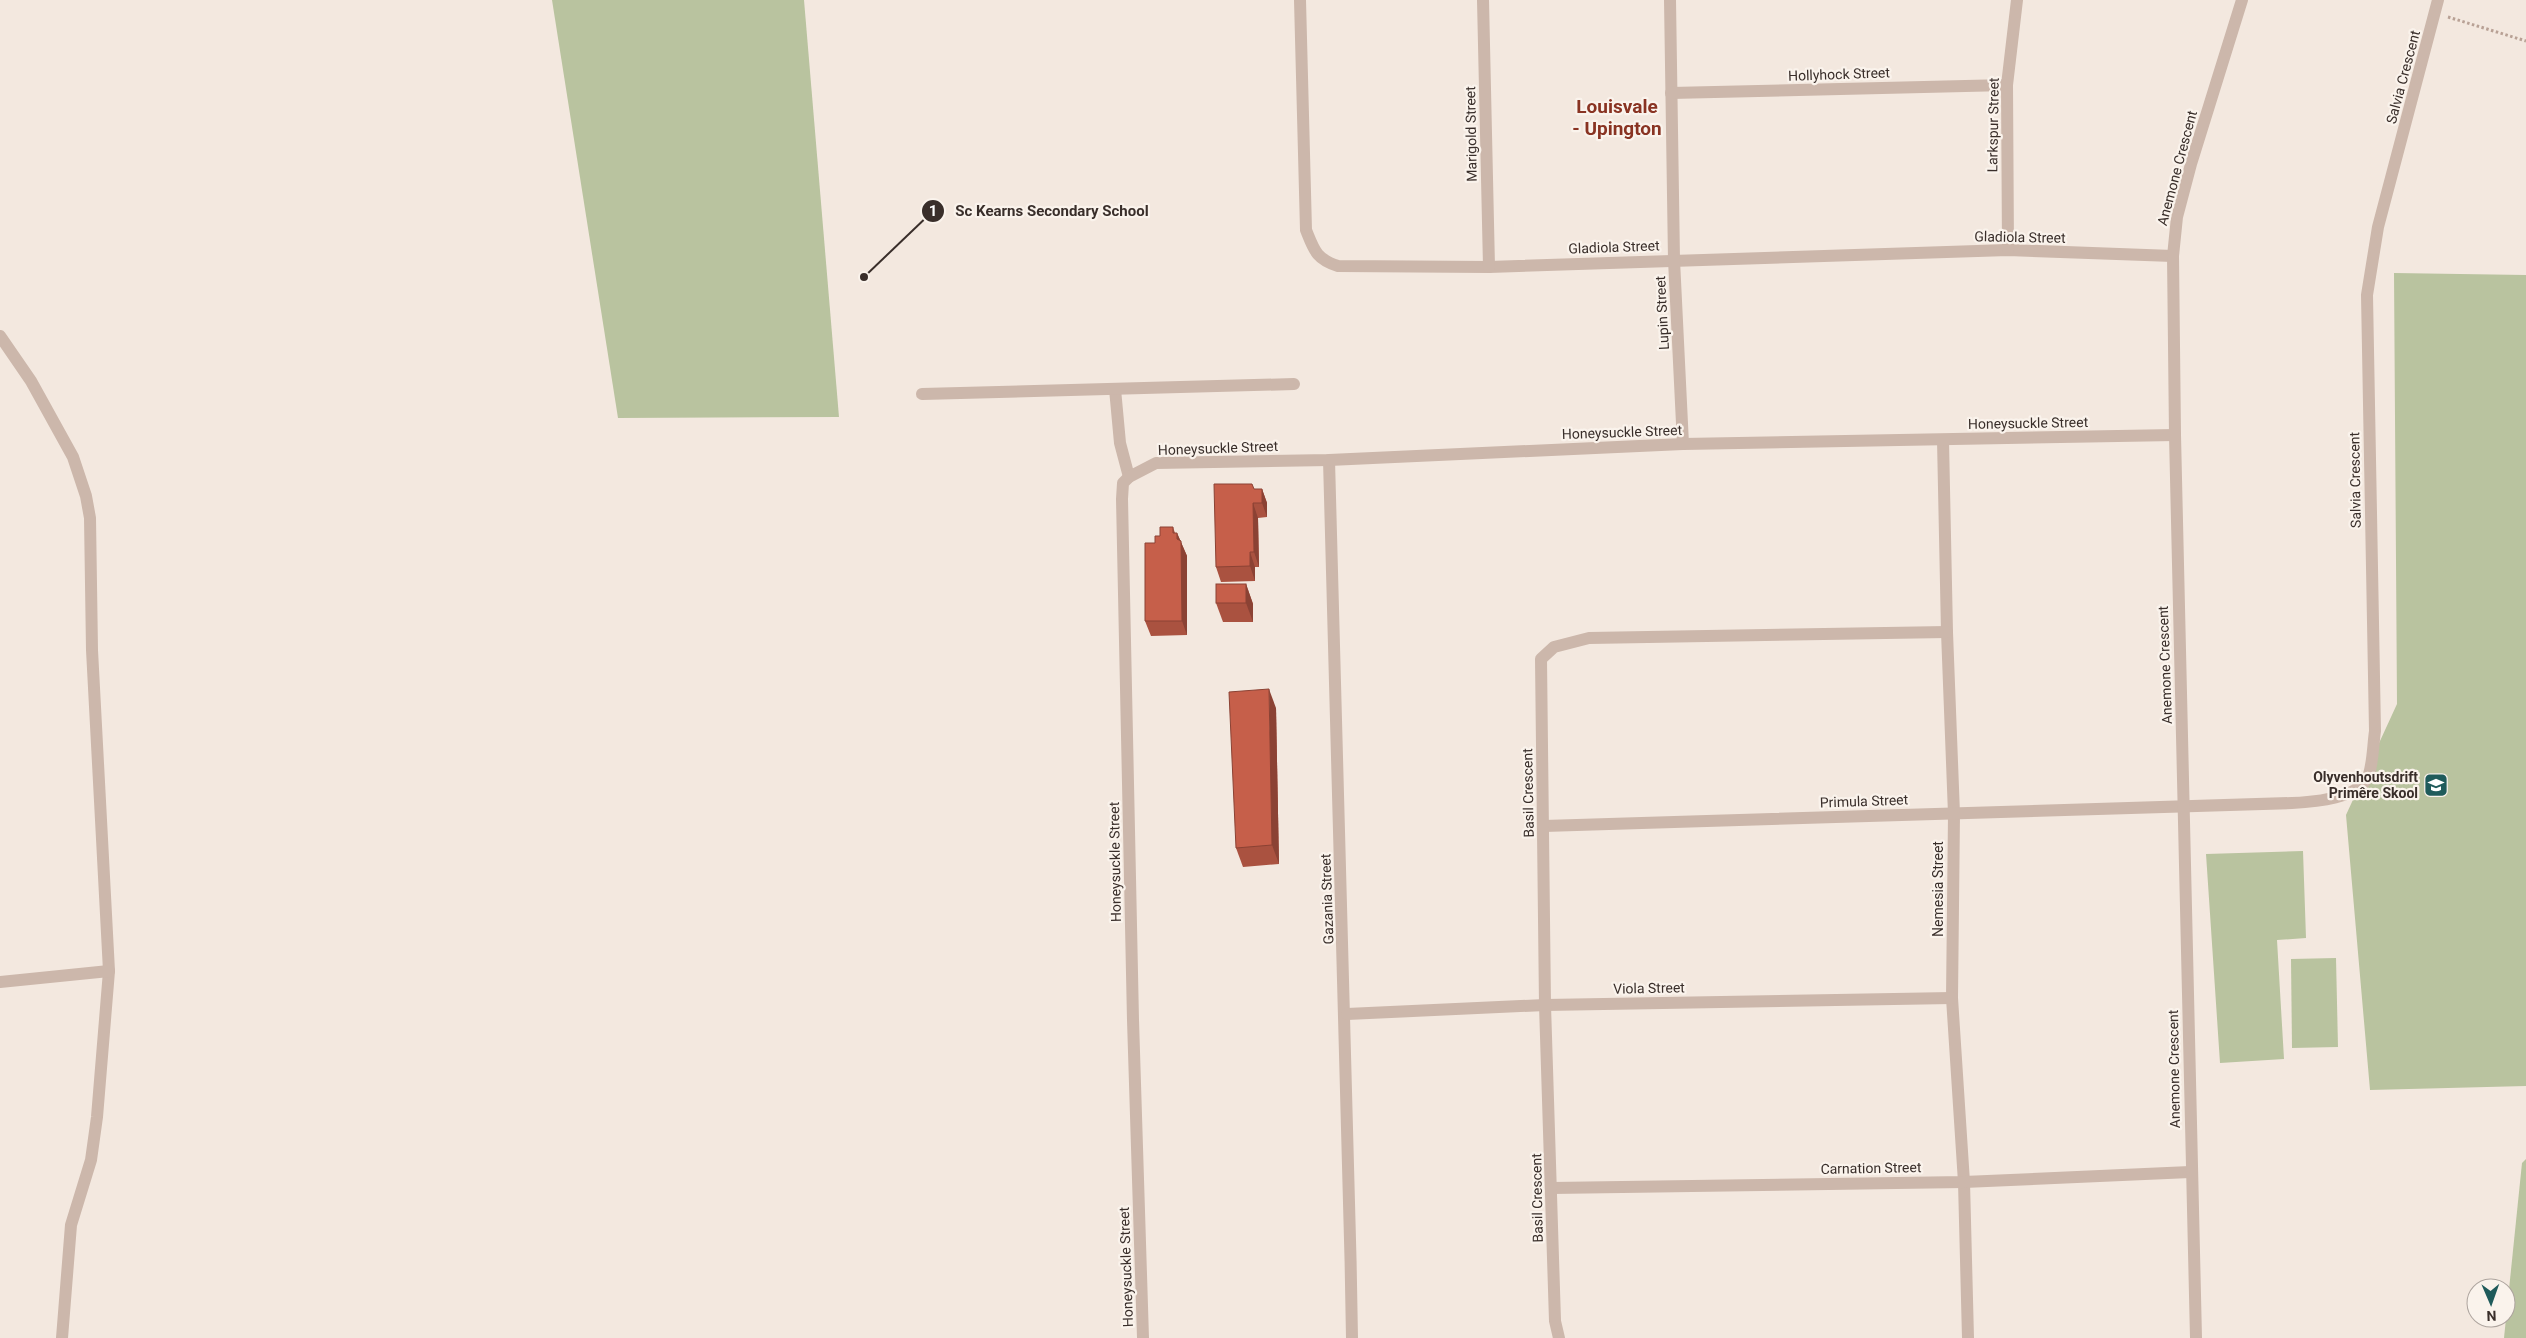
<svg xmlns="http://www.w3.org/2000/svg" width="2526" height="1338" font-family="Roboto,sans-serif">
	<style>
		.green { fill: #b9c39f }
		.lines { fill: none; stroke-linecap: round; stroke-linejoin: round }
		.path { stroke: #b8a195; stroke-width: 3; stroke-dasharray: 2.5 2.5; stroke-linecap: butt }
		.minor { stroke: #ccb7ab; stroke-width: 12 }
		.wall { fill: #aa5240 }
		.shaded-wall { fill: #8b4234 }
		.building { fill: #c65f4a; stroke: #8b4234 }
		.labels { text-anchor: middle; stroke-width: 4.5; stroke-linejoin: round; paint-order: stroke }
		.street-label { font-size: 14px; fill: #392e2a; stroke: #faf3ec }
		.poi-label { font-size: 14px; font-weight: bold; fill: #392e2a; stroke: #faf3ec; text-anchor: end }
		.district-label { font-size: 19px; font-weight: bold; fill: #893322; stroke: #faf3ec }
		.leader { fill: none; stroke: #392e2a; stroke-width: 2 }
		.callout-dot { fill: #392e2a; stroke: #faf3ec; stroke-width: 2 }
		.mark-label { font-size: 15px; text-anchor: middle; font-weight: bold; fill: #fff }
		.callout-label { font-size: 15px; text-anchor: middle; font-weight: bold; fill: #392e2a; stroke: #faf3ec; stroke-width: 4.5; stroke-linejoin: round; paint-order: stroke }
	</style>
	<rect width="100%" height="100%" fill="#f3e8df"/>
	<g class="green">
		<polygon points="552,0 804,0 839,417 618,418"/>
		<polygon points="2394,273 2526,275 2526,1086 2370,1090 2346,815 2397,704"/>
		<polygon points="2303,851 2306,938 2277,940 2284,1059 2220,1063 2206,854"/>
		<polygon points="2336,958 2338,1047 2292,1048 2291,959"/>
		<polygon points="2526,1159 2526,1338 2504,1338 2522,1163"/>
	</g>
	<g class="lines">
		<polyline class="path" points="2448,17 2526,41"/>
		<g class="minor">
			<path d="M1300,0L1306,230C1314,250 1316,259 1338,266L1489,267L2008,250L2173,256"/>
			<polyline points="1483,0 1489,267"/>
			<polyline points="1670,0 1674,260 1683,444"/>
			<polyline points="1671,93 2007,85"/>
			<polyline points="2008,250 2007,85 2017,0"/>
			<polyline points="0,336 31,381 73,457 86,496 90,518 92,650 109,971 97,1117 91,1160 71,1225 62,1338"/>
			<polyline points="1115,389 1120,443 1129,477"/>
			<polyline points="922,394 1294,384"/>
			<polyline points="1943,440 1947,632 1954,814 1952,998 1964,1182 1968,1338"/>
			<path d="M1329,460C1337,752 1347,1045 1352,1338"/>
			<path d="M1544,826L2292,803C2313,802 2361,799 2369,774C2373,761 2373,745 2375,731L2367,295L2378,227L2438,0"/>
			<polyline points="0,982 109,971"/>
			<polyline points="1347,1014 1545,1005 1952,998"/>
			<polyline points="1552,1188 1964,1182 2190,1172"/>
			<polyline points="1143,1338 1133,1020 1122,499 1123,483 1129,477 1156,463 1329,460 1683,444 2175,435"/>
			<polyline points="1559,1338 1555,1321 1545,1005 1541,659 1554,647 1589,638 1947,632"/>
			<polyline points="2196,1338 2175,435 2173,256 2177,217 2191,164 2242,0"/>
		</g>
	</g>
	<g class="wall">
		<polygon points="1254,489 1262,489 1267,503 1267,517 1258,518 1259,567 1255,567 1255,581 1221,582 1216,567"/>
		<polygon points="1173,527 1175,533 1177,533 1187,556 1187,635 1151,636 1145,621 1155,543 1160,536"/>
		<polygon points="1246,584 1253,604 1253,622 1223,622 1216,603"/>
		<polygon points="1276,708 1279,864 1243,867 1236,848"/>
	</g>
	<g class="shaded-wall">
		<polygon points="1262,489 1267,503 1267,517 1262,503"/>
		<polygon points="1253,503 1258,518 1259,567 1254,552"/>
		<polygon points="1177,533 1187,556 1187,635 1182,621"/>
		<polygon points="1250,552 1255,567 1255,581 1250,566"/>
		<polygon points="1246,584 1253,604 1253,622 1246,603"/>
		<polygon points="1269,689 1276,708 1279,864 1272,845"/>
	</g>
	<g class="building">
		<polygon points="1214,484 1252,484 1254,489 1262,489 1262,503 1253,503 1254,552 1250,552 1250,566 1216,567"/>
		<polygon points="1160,527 1173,527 1173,533 1177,533 1177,539 1181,541 1182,621 1145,621 1145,543 1155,543 1155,536 1160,536"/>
		<rect x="1216" y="584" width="30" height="19"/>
		<polygon points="1269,689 1272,845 1236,848 1229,692"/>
	</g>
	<defs>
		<g id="school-square" transform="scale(1.25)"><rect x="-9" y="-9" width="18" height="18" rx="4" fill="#1f5b5b" stroke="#faf3ec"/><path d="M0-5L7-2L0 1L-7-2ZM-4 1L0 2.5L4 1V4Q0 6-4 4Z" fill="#fff"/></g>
	</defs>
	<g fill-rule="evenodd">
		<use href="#school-square" x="2436" y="785"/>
	</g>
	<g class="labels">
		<g class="street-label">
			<text transform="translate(1839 74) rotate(-2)" y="5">Hollyhock Street</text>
			<text transform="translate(2403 77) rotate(-75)" y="5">Salvia Crescent</text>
			<text transform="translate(1993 125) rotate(-89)" y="5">Larkspur Street</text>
			<text transform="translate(1471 134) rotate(-91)" y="5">Marigold Street</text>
			<text transform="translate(2177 168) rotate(-75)" y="5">Anemone Crescent</text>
			<text transform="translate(2020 237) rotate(1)" y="5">Gladiola Street</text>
			<text transform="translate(1614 247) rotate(-2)" y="5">Gladiola Street</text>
			<text transform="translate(1662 313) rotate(-93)" y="5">Lupin Street</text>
			<text transform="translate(2028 423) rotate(-1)" y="5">Honeysuckle Street</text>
			<text transform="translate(1622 432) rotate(-2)" y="5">Honeysuckle Street</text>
			<text transform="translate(1218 448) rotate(-2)" y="5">Honeysuckle Street</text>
			<text transform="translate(2355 480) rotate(-91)" y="5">Salvia Crescent</text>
			<text transform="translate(2165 665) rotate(-92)" y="5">Anemone Crescent</text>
			<text transform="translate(1528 793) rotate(-91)" y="5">Basil Crescent</text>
			<text transform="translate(1864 801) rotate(-2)" y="5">Primula Street</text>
			<text transform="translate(1115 862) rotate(-91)" y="5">Honeysuckle Street</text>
			<text transform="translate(1938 889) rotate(-90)" y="5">Nemesia Street</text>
			<text transform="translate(1327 899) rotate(-92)" y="5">Gazania Street</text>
			<text transform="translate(1649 988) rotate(-1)" y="5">Viola Street</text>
			<text transform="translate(2174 1069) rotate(-91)" y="5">Anemone Crescent</text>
			<text transform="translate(1871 1168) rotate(-1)" y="5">Carnation Street</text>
			<text transform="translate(1537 1198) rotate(-91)" y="5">Basil Crescent</text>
			<text transform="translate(1126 1267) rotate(-92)" y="5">Honeysuckle Street</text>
		</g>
		<g class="poi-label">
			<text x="2418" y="782">Olyvenhoutsdrift<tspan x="2418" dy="16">Primêre Skool</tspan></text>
		</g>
		<g class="district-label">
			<text x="1617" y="113">Louisvale<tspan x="1617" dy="22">- Upington</tspan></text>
		</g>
	</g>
	<path class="leader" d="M864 277L933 211"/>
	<g class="callout-dot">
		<circle cx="864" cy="277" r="5"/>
		<circle cx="933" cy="211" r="12"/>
	</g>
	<g class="mark-label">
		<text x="933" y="216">1</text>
	</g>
	<g class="callout-label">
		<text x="1052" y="216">Sc Kearns Secondary School</text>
	</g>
	<g transform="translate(2491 1303) rotate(178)"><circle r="24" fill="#faf3ec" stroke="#ada49e"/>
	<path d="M0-4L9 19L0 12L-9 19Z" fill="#1f5b5b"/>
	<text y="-8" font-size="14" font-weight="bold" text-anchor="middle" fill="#392e2a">N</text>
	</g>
</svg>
